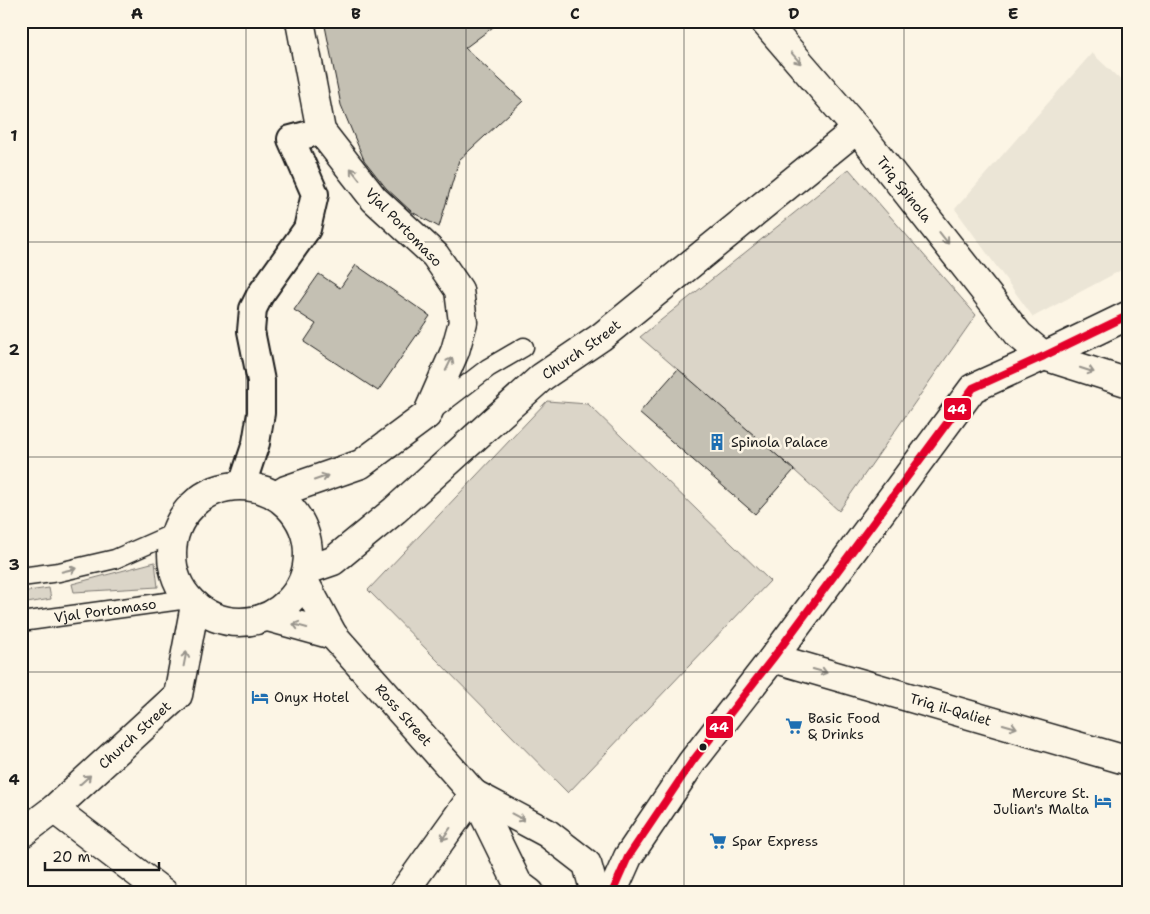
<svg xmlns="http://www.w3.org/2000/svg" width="1150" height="914" font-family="'Shantell Sans',sans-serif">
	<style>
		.built { fill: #ebe5d6 }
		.green { fill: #dbd5c8; stroke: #7c7872 }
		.building { fill: #c4c0b3; stroke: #1c1c1c }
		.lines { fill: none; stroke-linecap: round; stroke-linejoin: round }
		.service-casing { stroke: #1c1c1c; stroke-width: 21 }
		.pedestrian-casing { stroke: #1c1c1c; stroke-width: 30 }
		.minor-casing { stroke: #1c1c1c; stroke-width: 31 }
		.secondary-casing { stroke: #1c1c1c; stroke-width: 31 }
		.service { stroke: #fcf5e5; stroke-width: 18 }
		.pedestrian { stroke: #fcf5e5; stroke-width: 26 }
		.minor { stroke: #fcf5e5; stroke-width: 28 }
		.secondary { stroke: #fcf5e5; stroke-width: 28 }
		.bus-1-casing { stroke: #fcf5e5; stroke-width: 11 }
		.bus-1 { stroke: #e4002b; stroke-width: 8 }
		.oneway { stroke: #97938b }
		.grid { fill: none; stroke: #1c1c1c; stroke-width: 1; stroke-opacity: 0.55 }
		.bus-dot { fill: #1c1c1c; stroke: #fcf5e5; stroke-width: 2 }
		.labels { text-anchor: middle; stroke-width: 5; stroke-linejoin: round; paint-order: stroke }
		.street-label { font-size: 14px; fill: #1c1c1c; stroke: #fcf5e5 }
		.poi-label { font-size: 14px; fill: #1c1c1c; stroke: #fcf5e5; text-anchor: start }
		.line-badge { stroke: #fcf5e5; stroke-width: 2 }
		.badge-label { font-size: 14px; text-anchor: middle; font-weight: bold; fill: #fff }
		.neatline { fill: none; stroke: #1c1c1c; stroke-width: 2 }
		.grid-label { font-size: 16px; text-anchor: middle; font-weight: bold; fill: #1c1c1c }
	</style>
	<rect width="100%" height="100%" fill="#fcf5e5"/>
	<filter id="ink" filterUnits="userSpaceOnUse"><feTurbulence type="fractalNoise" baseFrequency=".02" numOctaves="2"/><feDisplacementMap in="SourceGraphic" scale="10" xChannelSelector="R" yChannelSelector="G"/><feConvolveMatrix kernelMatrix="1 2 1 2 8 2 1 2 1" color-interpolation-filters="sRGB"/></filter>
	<g filter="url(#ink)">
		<polygon class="built" points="1092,53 1129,88 1129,266 1033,317 955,209"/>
		<g class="green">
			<polygon points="849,169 976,315 839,511 794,470 640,337"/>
			<polygon points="547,401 588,404 770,581 568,793 368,590"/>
			<polygon points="155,562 158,587 74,592 72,584"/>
			<polygon points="49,588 51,599 21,604 21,592"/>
		</g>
		<g class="building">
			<polygon points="324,21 501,21 465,48 523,101 459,160 439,227 412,212 386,188 364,160 341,105"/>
			<polygon points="356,265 430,316 378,391 304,342 316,324 294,310 319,274 340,288"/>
			<polygon points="678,369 794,470 755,514 639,413"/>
		</g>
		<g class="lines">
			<g class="service-casing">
				<g id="service">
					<polyline points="432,411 488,368 524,347"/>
					<polyline points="21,577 59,572 115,559 174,533"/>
					<path id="s1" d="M21,622L188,599"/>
				</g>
			</g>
			<g class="pedestrian-casing">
				<polyline id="pedestrian" points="242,485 256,443 261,413 261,381 251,331 253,309 260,295 307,229 315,194 291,139 321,131"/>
			</g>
			<g class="minor-casing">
				<g id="minor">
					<path id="s2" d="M764,21L857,129L1019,335L1044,356L1129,383"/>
					<circle cx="240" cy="554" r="68"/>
					<polyline points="276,496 286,490 361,464 427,415 455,351 463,322 459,290 435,255 374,199 321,131 300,21"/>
					<path id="s3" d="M307,570L333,561L395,510L542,377L601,337L857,129"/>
					<path id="s4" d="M304,581L333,635L474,794L518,884L530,893"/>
					<polyline points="268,617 333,635"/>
					<path id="s5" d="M773,658L1129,761"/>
					<polyline points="474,794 547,833 587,864 595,893"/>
					<polyline points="54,809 164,893"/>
					<path id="s6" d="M21,834L54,809L178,695L195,605"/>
					<polyline points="403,893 474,794"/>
				</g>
			</g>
			<g class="secondary-casing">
				<polyline id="secondary" points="612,893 628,857 692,762 773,658 973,388 1044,356 1129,315"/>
			</g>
			<use href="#service" class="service"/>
			<use href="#pedestrian" class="pedestrian"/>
			<use href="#minor" class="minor"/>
			<use href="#secondary" class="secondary"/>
			<g class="bus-1-casing">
				<polyline id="bus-1" points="612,893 628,857 692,762 773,658 973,388 1044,356 1129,315"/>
			</g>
			<use href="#bus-1" class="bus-1"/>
		</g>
		<defs><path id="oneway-shaft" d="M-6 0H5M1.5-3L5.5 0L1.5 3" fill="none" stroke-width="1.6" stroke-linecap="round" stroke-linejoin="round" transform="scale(1.25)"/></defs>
		<g class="oneway">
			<use href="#oneway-shaft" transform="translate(796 58) rotate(49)"/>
			<use href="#oneway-shaft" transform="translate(355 174) rotate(-128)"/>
			<use href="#oneway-shaft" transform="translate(944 238) rotate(52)"/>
			<use href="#oneway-shaft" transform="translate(449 364) rotate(-64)"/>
			<use href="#oneway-shaft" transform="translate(1087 370) rotate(18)"/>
			<use href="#oneway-shaft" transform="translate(321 478) rotate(-19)"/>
			<use href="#oneway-shaft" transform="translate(69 570) rotate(-13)"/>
			<use href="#oneway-shaft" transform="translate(300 626) rotate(-165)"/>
			<use href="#oneway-shaft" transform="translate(185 659) rotate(-79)"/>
			<use href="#oneway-shaft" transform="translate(820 671) rotate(16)"/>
			<use href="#oneway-shaft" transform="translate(1010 726) rotate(16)"/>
			<use href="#oneway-shaft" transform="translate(85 780) rotate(-42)"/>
			<use href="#oneway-shaft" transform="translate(518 817) rotate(28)"/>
			<use href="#oneway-shaft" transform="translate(446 834) rotate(126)"/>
		</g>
	</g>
	<path class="grid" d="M246,21V893M466,21V893M684,21V893M904,21V893M21,242H1129M21,457H1129M21,672H1129"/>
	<defs>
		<g id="building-bare" transform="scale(1.35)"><path d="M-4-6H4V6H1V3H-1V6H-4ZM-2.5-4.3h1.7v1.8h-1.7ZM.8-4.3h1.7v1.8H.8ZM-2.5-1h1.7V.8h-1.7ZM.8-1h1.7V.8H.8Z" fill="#1f6fb2" stroke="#fcf5e5" stroke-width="2.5" paint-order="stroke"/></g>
		<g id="hotel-bare" transform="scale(1.35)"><path d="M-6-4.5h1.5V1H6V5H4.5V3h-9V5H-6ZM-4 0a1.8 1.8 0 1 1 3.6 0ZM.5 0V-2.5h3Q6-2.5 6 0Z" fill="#1f6fb2" stroke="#fcf5e5" stroke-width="2.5" paint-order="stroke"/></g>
		<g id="supermarket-bare" transform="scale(1.35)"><path d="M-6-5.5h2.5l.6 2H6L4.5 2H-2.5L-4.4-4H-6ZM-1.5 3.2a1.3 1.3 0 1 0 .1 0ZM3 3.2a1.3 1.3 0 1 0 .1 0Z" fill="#1f6fb2" stroke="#fcf5e5" stroke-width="2.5" paint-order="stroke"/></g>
	</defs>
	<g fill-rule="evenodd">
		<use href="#building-bare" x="717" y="442"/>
		<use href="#hotel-bare" x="260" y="697"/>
		<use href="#supermarket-bare" x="794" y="726"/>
		<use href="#hotel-bare" x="1103" y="801"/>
		<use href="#supermarket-bare" x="718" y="841"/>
	</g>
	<circle class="bus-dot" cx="703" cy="747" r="4.5"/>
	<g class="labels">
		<g class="street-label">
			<text dy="5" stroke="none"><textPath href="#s2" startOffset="219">Triq Spinola</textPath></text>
			<text transform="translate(404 227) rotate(46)" y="5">Vjal Portomaso</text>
			<text dy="5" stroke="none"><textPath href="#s3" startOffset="354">Church Street</textPath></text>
			<text dy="5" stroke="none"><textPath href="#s1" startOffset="85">Vjal Portomaso</textPath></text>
			<text dy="5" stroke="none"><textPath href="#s5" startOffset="185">Triq il-Qaliet</textPath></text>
			<text dy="5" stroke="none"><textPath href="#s4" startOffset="168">Ross Street</textPath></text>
			<text dy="5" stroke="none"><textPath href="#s6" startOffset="151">Church Street</textPath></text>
		</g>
		<g class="poi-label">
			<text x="731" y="447">Spinola Palace</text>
			<text x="274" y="702">Onyx Hotel</text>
			<text x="808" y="723">Basic Food<tspan x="808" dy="16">&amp; Drinks</tspan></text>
			<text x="1089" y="798" text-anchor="end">Mercure St.<tspan x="1089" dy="16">Julian's Malta</tspan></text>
			<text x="732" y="846">Spar Express</text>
		</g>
	</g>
	<g class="line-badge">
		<rect x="943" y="397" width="29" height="24" rx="5" fill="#e4002b"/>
		<rect x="705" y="715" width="29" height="24" rx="5" fill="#e4002b"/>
	</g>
	<g class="badge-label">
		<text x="957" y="414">44</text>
		<text x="719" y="732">44</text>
	</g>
	<rect width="1150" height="914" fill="none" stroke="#fcf5e5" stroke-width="55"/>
	<path d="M45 862v8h114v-8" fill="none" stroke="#1c1c1c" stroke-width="2.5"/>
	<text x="52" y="862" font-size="15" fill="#1c1c1c" stroke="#fcf5e5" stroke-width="4" paint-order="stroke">20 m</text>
	<rect x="28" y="28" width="1094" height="858" class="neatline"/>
	<g class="grid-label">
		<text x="137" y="19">A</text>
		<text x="356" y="19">B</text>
		<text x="575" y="19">C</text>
		<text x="794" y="19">D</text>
		<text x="1013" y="19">E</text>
		<text x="14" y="141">1</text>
		<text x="14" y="355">2</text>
		<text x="14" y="570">3</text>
		<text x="14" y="785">4</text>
	</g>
</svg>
